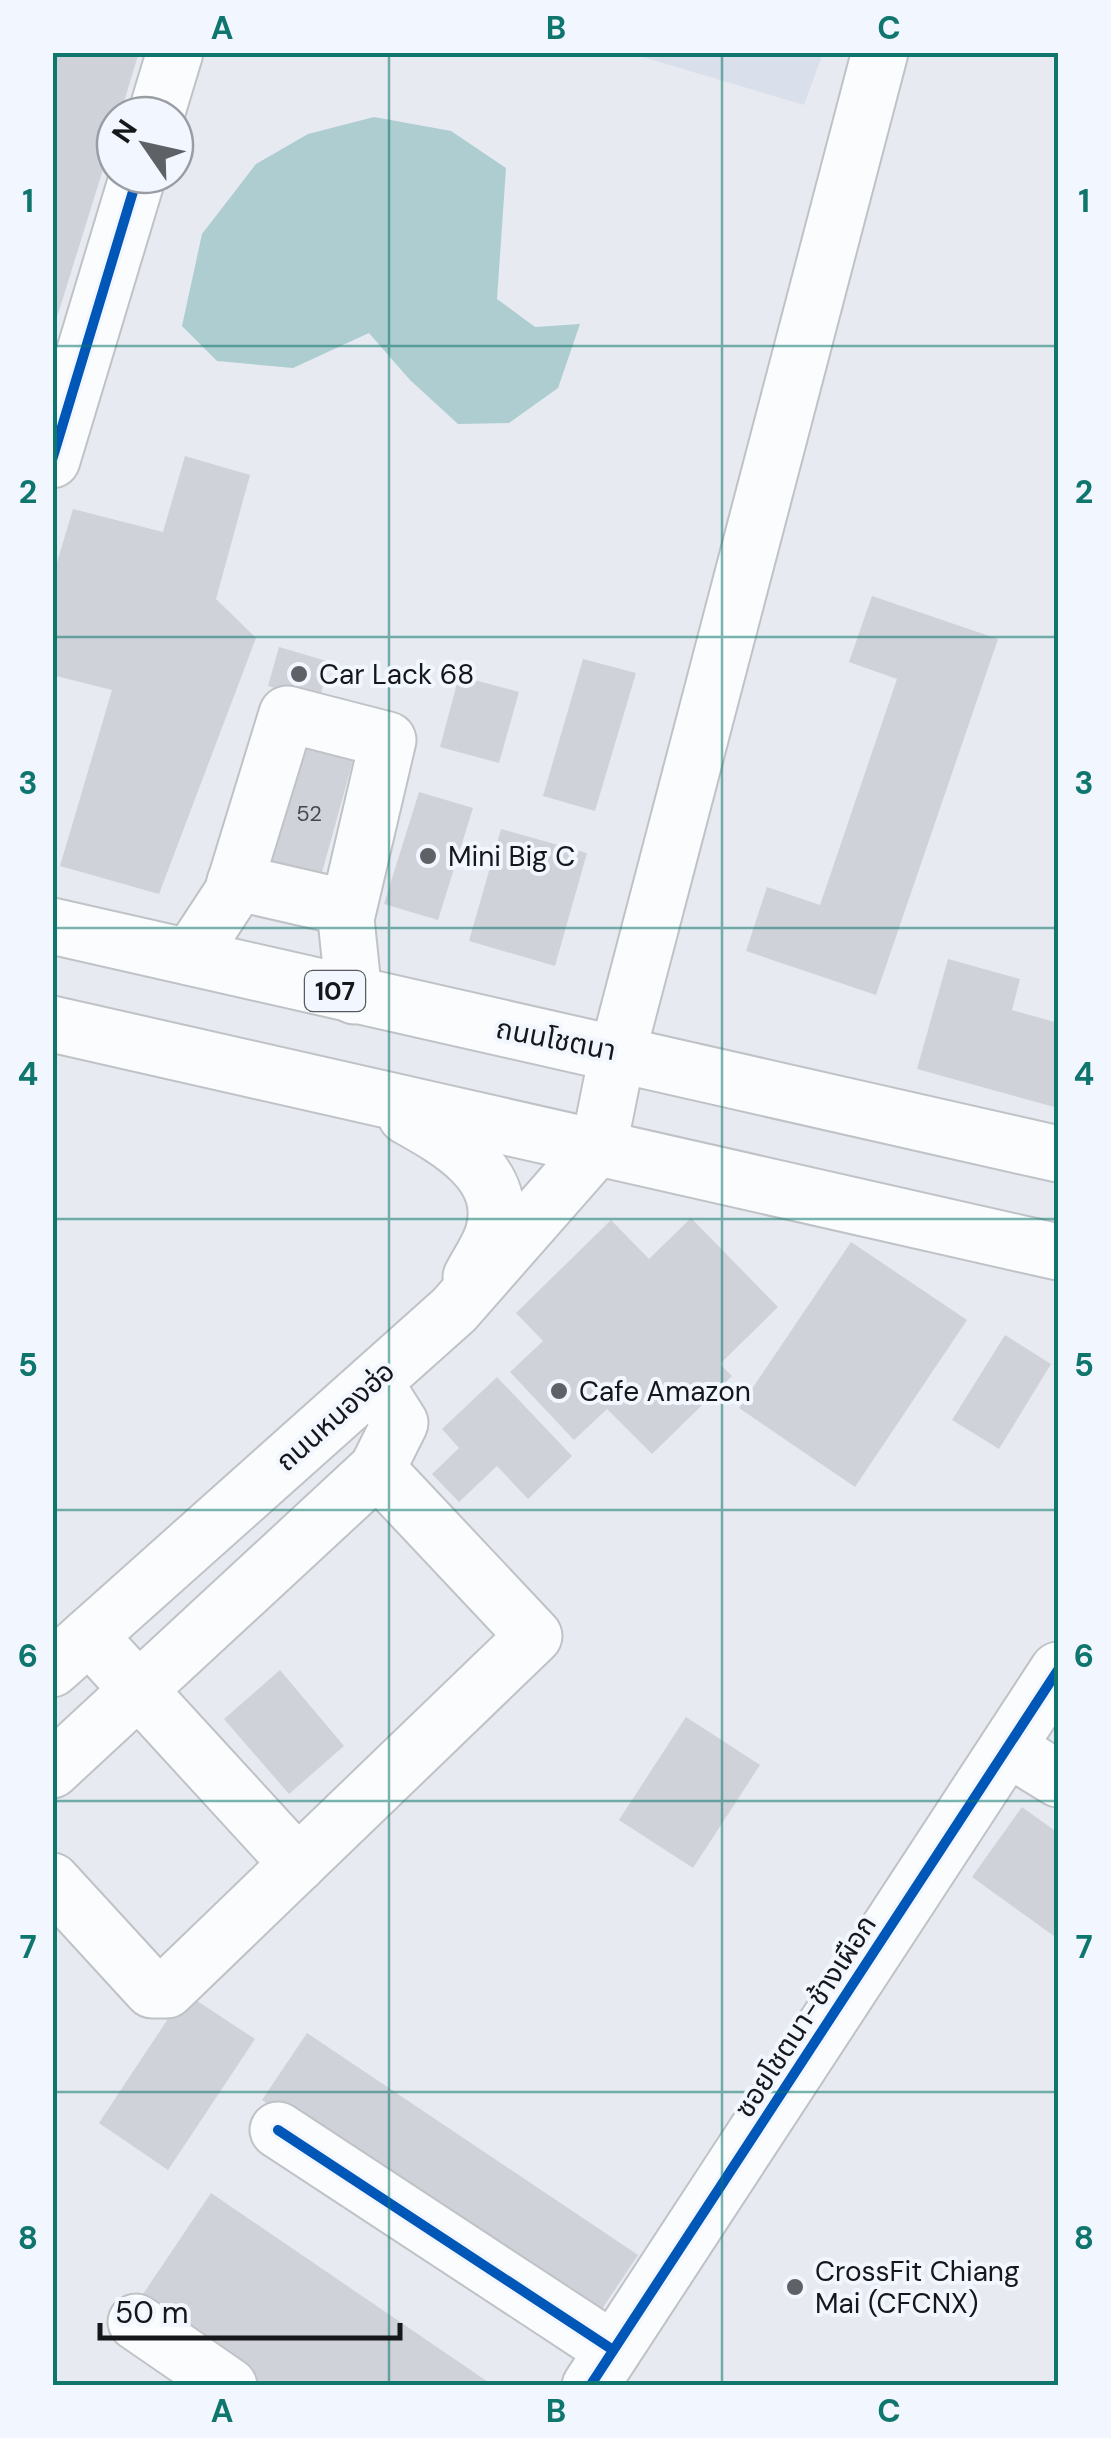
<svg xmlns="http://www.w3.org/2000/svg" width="1111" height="2438" font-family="'DM Sans','Noto Sans Thai',sans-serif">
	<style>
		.built { fill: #d9dfeb }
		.water { fill: #aecdd0 }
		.building { fill: #d0d2da }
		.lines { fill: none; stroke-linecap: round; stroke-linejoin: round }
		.minor-casing { stroke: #bfc2c6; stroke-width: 59 }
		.major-casing { stroke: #bfc2c6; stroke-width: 59 }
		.minor { stroke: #fbfcfd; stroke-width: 55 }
		.major { stroke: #fbfcfd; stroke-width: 55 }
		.cycleway-casing { stroke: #f2f6ff; stroke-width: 16 }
		.cycleway { stroke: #0057b8; stroke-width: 10 }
		.grid { fill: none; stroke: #0f766e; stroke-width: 2.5; stroke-opacity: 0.55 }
		.poi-dot { fill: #5e6166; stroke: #f2f6ff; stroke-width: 4 }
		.labels { text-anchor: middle; stroke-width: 8; stroke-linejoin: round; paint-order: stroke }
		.number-label { font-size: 22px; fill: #45474c }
		.shield { fill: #f2f6ff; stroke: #575a5f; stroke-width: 2.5 }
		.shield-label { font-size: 25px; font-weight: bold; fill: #15171b }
		.poi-label { font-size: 28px; fill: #15171b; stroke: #f2f6ff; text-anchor: start }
		.street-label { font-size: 28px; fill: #15171b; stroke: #f2f6ff }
		.neatline { fill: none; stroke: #0f766e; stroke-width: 4 }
		.grid-label { font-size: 32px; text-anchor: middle; font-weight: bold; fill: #0f766e }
	</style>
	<rect width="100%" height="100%" fill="#e7eaf0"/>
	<polygon class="built" points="629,53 823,53 804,105"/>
	<polygon class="water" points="374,117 451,131 506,168 497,299 535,327 580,324 558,388 509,423 458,424 410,380 369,333 293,368 217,361 182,326 202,234 256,164 308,134"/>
	<g class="building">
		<polygon points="52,52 139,52 120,115 115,115 115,131 53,330"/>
		<polygon points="185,456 250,475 216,599 256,638 159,894 60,866 112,690 52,675 52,579 73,509 163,532"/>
		<polygon points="872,596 998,639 876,995 746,951 767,887 820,905 897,679 849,662"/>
		<polygon points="279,647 330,662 319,700 268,686"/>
		<polygon points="583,659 636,673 595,811 543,796"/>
		<polygon points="459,676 519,692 499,763 440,747"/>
		<polygon points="301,739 355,753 318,887 264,872"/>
		<polygon points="419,792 473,808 438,920 384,904"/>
		<polygon points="501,829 587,853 555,966 469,941"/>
		<polygon points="948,959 1020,979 1012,1010 1058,1023 1058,1108 917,1069"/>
		<polygon points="691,1218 778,1307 720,1364 732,1376 652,1454 607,1409 574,1440 510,1372 543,1341 516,1313 611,1220 649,1259"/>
		<polygon points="851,1242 967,1320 855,1487 739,1408"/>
		<polygon points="1005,1335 1051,1364 999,1449 952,1420"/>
		<polygon points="497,1377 572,1456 528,1499 497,1466 459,1502 432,1474 459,1448 442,1429"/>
		<polygon points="280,1670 344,1746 289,1794 224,1719"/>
		<polygon points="686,1717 760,1765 693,1868 619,1820"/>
		<polygon points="1022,1807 1058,1833 1058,1939 972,1877"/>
		<polygon points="185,1993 255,2039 168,2170 99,2123"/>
		<polygon points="307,2033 638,2255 594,2321 262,2100"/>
		<polygon points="211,2193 494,2386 265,2386 139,2300"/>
	</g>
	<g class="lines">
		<g class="minor-casing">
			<g id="minor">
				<polyline points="156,115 175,52"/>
				<polyline points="52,460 138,175"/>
				<polyline points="235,882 348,908"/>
				<polyline points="190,957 232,893 287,714 388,740 346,919 354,996"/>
				<polyline points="618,1051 880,52"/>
				<polyline points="89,1636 298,1864"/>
				<polyline points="1008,1748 1058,1779"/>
				<polyline points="52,1770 377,1469 400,1423 374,1382"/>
				<polyline points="52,1881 152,1990 167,1990 534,1636 377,1469"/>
				<polyline points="278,2130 613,2350"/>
				<polyline points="136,2322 229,2386"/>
				<polyline points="590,2386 1058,1670"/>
			</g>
		</g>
		<g class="major-casing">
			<g id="major">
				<polyline points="52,926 1058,1154"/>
				<polyline points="52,1024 1058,1252"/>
				<path d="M406,1116C449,1140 511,1174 493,1234C489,1248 478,1263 471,1277"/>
				<polyline points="52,1669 454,1310 599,1145 618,1051"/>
			</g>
		</g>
		<use href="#minor" class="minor"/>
		<use href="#major" class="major"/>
		<g class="cycleway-casing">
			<g id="cycleway">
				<polyline points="52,460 138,175"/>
				<polyline points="278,2130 613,2350"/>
				<polyline points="590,2386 1058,1670"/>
			</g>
		</g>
		<use href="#cycleway" class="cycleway"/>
	</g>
	<path class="grid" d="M389,52V2386M722,52V2386M52,346H1058M52,637H1058M52,928H1058M52,1219H1058M52,1510H1058M52,1801H1058M52,2092H1058"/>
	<g class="poi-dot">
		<circle cx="299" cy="674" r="10"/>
		<circle cx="428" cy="856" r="10"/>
		<circle cx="559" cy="1391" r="10"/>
		<circle cx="795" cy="2287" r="10"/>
	</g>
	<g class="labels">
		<g class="number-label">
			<text x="309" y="821">52</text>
		</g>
		<rect class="shield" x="305" y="971" width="60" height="40" rx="8"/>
		<g class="shield-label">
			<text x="335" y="1000">107</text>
		</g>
		<g class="poi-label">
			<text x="319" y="684">Car Lack 68</text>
			<text x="448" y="866">Mini Big C</text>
			<text x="579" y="1401">Cafe Amazon</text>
			<text x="815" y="2281">CrossFit Chiang<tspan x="815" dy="32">Mai (CFCNX)</tspan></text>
		</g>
		<g class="street-label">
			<text transform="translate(556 1039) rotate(11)" y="10">ถนนโชตนา</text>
			<text transform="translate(335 1416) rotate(-42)" y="10">ถนนหนองฮ่อ</text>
			<text transform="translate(805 2016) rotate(-57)" y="10">ซอยโชตนา-ช้างเผือก</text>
		</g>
	</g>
	<rect width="1111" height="2438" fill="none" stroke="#f2f6ff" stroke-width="110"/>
	<g transform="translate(145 145) rotate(304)"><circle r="48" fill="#f2f6ff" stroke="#9a9da4" stroke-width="2.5"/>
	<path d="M0-8L18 38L0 25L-18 38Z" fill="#5e6166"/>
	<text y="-15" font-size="28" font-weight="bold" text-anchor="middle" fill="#15171b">N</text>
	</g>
	<path d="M100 2323v15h300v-15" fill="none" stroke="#15171b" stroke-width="5"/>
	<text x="115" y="2323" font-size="30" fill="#15171b" stroke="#f2f6ff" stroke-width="8" paint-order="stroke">50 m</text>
	<rect x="55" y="55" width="1001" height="2328" class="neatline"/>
	<g class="grid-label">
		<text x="222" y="39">A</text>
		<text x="556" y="39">B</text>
		<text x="889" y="39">C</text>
		<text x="28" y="212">1</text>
		<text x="1084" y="212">1</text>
		<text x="28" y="503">2</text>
		<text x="1084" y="503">2</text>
		<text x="28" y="794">3</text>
		<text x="1084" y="794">3</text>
		<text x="28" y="1085">4</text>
		<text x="1084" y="1085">4</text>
		<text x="28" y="1376">5</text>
		<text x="1084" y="1376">5</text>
		<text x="28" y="1667">6</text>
		<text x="1084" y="1667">6</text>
		<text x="28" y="1958">7</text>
		<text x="1084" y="1958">7</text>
		<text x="28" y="2249">8</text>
		<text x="1084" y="2249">8</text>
		<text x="222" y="2422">A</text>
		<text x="556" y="2422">B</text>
		<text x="889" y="2422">C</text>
	</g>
</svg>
